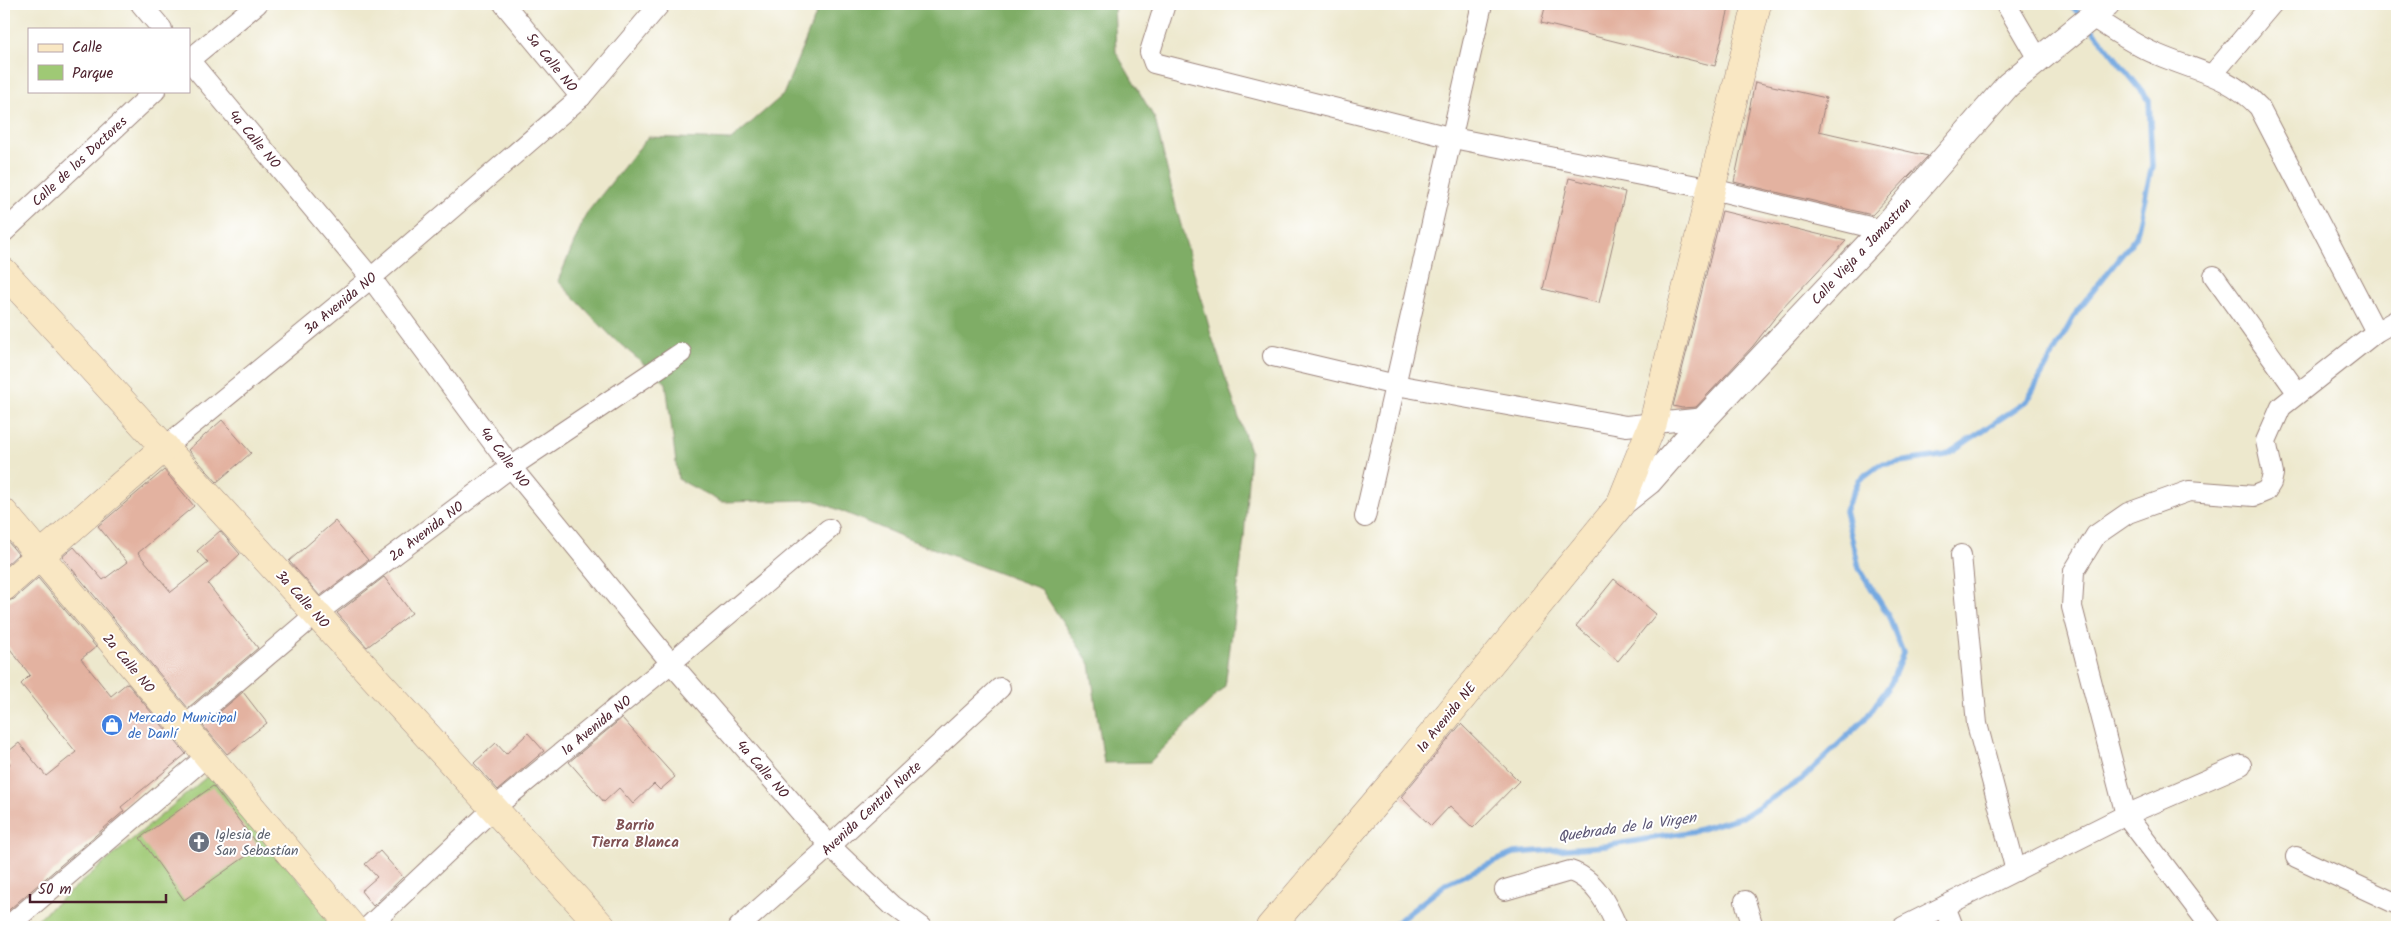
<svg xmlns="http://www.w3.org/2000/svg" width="2401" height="931" font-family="Kalam,sans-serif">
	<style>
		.green { fill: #9fc975; stroke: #747450 }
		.forest { fill: #7fad66; stroke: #646648 }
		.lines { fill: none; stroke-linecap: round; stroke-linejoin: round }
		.stream { stroke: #74a9e1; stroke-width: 5.5 }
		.building { fill: #e3b2a0 }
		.minor-casing { stroke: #9c847c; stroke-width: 22 }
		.tertiary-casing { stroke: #9c847c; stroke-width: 27 }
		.secondary-casing { stroke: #9c847c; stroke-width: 29 }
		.minor { stroke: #fff; stroke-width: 20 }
		.tertiary { stroke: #fff; stroke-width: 25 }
		.secondary { stroke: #f9e7c3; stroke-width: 28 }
		.labels { text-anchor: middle; stroke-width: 4; stroke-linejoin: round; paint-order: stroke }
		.street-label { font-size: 14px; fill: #4a1f2b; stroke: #fff }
		.shop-label { font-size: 14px; fill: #366cbe; stroke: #fff; text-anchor: start }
		.worship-label { font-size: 14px; fill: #5b616d; stroke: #fff; text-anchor: start }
		.neighbourhood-label { font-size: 15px; font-weight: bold; fill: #805254; stroke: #fff }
		.water-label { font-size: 15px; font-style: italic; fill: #5b5674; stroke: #fff }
	</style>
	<rect width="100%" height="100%" fill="#fff"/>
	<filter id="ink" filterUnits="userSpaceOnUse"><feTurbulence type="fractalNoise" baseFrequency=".02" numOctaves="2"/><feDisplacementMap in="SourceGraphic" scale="10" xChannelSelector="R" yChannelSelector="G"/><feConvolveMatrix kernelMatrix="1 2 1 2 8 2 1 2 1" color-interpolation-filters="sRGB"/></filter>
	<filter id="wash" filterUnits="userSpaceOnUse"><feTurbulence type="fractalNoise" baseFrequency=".0096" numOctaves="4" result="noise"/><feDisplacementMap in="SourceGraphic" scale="20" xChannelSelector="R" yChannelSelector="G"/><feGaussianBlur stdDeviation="1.12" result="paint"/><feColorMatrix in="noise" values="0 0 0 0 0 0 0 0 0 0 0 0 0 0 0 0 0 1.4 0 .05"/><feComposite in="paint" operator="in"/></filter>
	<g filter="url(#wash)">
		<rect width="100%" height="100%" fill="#ede8cd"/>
		<polygon class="green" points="209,775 339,927 28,927"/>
		<polygon class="forest" points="827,4 1114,4 1116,52 1155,119 1176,207 1211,334 1250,451 1244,539 1225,686 1150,762 1104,763 1090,664 1041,589 908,539 815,500 721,502 678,479 666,383 612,337 558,281 586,214 648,137 731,140 783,95 819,7"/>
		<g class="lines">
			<g class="stream">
				<polyline points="2070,4 2081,16"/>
				<polyline points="1391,927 1447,883 1514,853 1606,846 1694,831 1744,816 1802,779 1866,718 1891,683 1903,653 1888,615 1859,568 1845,511 1859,480 1879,465 1946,455 2027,401 2077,311 2136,237 2152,166 2149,100 2089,25"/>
			</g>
		</g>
		<g id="blocks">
			<g class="building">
				<polygon points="1546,4 1712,4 1729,8 1715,66 1541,23"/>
				<polygon points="1755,82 1826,98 1819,131 1928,156 1872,215 1734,182"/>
				<polygon points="1569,178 1625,192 1599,303 1543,289"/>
				<polygon points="1722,211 1846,241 1780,311 1753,346 1696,407 1682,408 1673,406"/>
				<polygon points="222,420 251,453 217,482 188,450"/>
				<polygon points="164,470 194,506 138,553 171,592 208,563 197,551 220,531 240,554 208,584 258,648 188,708 62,557 74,547 103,580 127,562 98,526"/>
				<polygon points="335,521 368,560 320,596 289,561"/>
				<polygon points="4,537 18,554 4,567"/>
				<polygon points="384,577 412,613 367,647 337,613"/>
				<polygon points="38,578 96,647 81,659 111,696 127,683 186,754 121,807 124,811 4,914 4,770 10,764 4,755 19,743 46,776 76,752 21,684 30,675 4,641 4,602 14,599"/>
				<polygon points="1614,579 1656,614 1618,661 1576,626"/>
				<polygon points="243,692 267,723 227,754 203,726"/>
				<polygon points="622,718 675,777 660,790 654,784 633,804 619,788 604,802 569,762"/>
				<polygon points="1461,724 1519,781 1473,828 1450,806 1431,826 1401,797"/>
				<polygon points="528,733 544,751 498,790 474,763 496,743 506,754"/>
				<polygon points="213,786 259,847 184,900 140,838"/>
				<polygon points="380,851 403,877 373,906 361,891 377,877 365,864"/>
			</g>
		</g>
	</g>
	<g filter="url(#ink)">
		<use href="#blocks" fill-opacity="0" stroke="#9c847c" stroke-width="1"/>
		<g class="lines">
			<g class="minor-casing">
				<g id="minor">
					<polyline points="141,4 162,29"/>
					<polyline points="504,4 581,97"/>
					<polyline points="1165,4 1150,52 1154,63 1453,138 1712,189 1882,230"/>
					<polyline points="2006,4 2038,59"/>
					<path d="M2092,17C2113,30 2134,45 2156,54C2195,71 2229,75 2259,107L2376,332"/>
					<polyline points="189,60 371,278 511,467 671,663 830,846 892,905 922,927"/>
					<polyline points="189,60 257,4"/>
					<polyline points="2212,75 2272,4"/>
					<polyline points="4,232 155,91"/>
					<polyline points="2214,276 2297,392"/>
					<polyline points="1273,356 1396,385 1626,426 1705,418"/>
					<polyline points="165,447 371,278 581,97 660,4"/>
					<polyline points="1365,517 1482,4"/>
					<polyline points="1961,555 1977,724 2016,871"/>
					<polyline points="184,727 317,613 511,467 681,353"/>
					<polyline points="2296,857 2397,904"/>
					<path d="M1505,890L1570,871C1595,879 1607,904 1617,927"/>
					<polyline points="1745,901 1753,927"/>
					<polyline points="1945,906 1953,927"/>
					<polyline points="7,927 207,756"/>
					<polyline points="368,927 494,808 671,663 829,529"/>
					<polyline points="739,927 830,846 1000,688"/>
					<polyline points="1903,927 2126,815 2241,765"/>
					<polyline points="2211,927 2126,815 2072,607 2074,571 2096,535 2128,513 2189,491 2254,496 2266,491 2271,483 2273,474 2266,441 2281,407 2376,332 2397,320"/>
				</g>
			</g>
			<g class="tertiary-casing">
				<polyline id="tertiary" points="1620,505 1649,482 1705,418 1882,230 2008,85 2107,4"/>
			</g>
			<g class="secondary-casing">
				<g id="secondary">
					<polyline points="4,272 602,927"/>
					<polyline points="4,513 352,927"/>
					<polyline points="4,587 165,447"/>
					<polyline points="1270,927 1394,781 1620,505 1653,423 1757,4"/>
				</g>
			</g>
			<use href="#minor" class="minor"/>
			<use href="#tertiary" class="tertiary"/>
			<use href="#secondary" class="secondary"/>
		</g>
	</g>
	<defs>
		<g id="shop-disc" transform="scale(1.125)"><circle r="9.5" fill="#3f7fe0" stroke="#fff"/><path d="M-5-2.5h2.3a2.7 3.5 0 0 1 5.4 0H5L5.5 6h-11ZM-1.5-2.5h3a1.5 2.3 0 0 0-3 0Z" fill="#fff"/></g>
		<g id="church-disc" transform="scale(1.125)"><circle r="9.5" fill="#6b7280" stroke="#fff"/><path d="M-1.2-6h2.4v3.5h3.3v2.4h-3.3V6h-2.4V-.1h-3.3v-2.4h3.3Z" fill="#fff"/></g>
	</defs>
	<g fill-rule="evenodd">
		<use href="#shop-disc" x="112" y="725"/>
		<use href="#church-disc" x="199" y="842"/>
	</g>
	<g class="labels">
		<g class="street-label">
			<text transform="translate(552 62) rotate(51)" y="5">5a Calle NO</text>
			<text transform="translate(255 139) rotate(50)" y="5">4a Calle NO</text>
			<text transform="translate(79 161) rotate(-43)" y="5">Calle de los Doctores</text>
			<text transform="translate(1861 251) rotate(-47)" y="5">Calle Vieja a Jamastran</text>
			<text transform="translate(340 303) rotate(-39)" y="5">3a Avenida NO</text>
			<text transform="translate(505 457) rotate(53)" y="5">4a Calle NO</text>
			<text transform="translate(426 531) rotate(-37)" y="5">2a Avenida NO</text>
			<text transform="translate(303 599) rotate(48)" y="5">3a Calle NO</text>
			<text transform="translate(129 663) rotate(50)" y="5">2a Calle NO</text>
			<text transform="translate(1446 717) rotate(-51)" y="5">1a Avenida NE</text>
			<text transform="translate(596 725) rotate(-39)" y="5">1a Avenida NO</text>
			<text transform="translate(763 769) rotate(49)" y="5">4a Calle NO</text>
			<text transform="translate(871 808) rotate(-43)" y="5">Avenida Central Norte</text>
		</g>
		<g class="shop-label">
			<text x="128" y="722">Mercado Municipal<tspan x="128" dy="16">de Danlí</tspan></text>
		</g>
		<g class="worship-label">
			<text x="215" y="839">Iglesia de<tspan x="215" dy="16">San Sebastían</tspan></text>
		</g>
		<g class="neighbourhood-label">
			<text x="635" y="830">Barrio<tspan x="635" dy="17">Tierra Blanca</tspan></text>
		</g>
		<g class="water-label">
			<text transform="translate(1627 827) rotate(-8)" y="5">Quebrada de la Virgen</text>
		</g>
	</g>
	<rect width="2401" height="931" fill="none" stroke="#fff" stroke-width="20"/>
	<rect x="28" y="28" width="162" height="65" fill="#ffffff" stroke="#b7a5aa"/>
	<rect x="38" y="44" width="25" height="8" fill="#f9e7c3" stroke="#b7a5aa"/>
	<text x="72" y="52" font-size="15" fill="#4a1f2b">Calle</text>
	<rect x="38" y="65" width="25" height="15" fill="#9fc975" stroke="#b7a5aa"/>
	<text x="72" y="78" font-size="15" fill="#4a1f2b">Parque</text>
	<path d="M30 894v8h136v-8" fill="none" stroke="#4a1f2b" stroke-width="2.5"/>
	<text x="38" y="894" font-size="15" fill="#4a1f2b" stroke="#ffffff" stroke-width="4" paint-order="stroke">50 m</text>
</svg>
